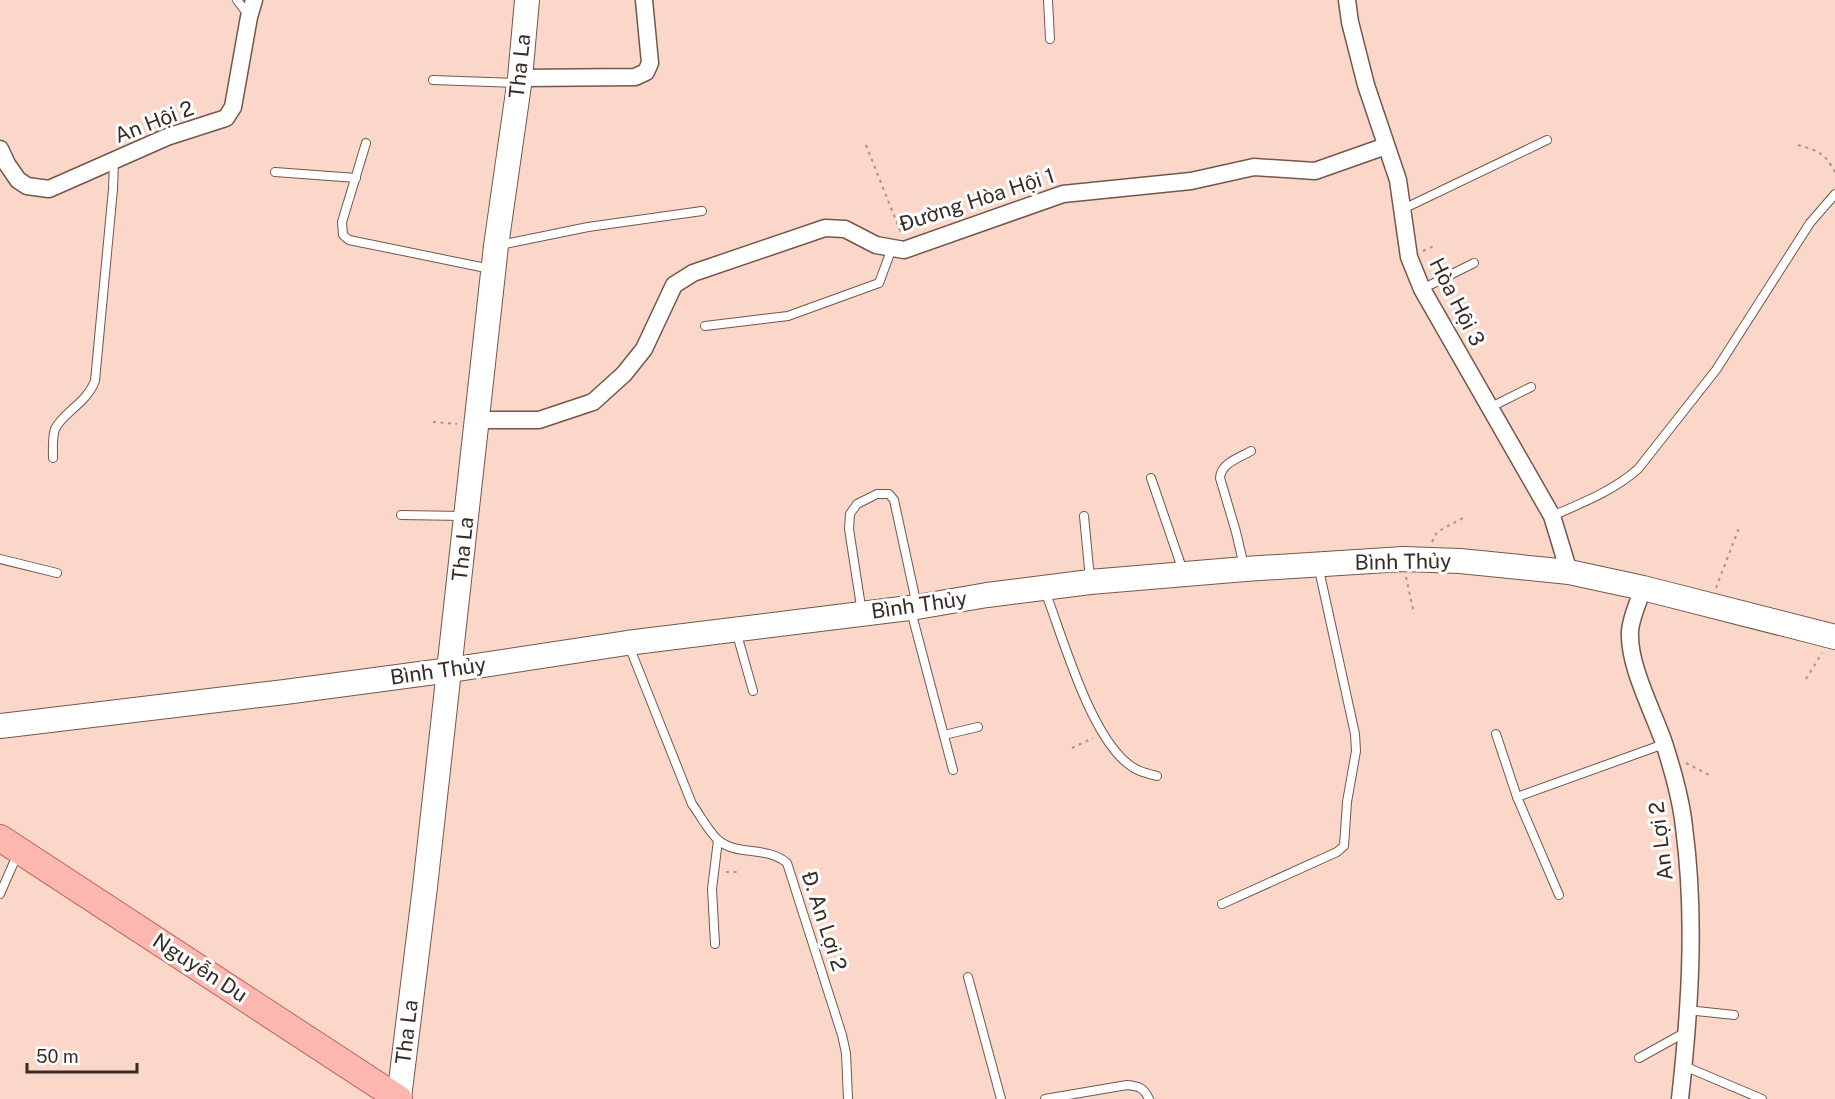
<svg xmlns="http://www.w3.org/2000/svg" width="1835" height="1099" font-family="'Public Sans',sans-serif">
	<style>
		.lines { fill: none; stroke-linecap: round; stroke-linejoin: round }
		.lane-casing { stroke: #74574a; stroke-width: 10 }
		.street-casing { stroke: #74574a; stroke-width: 19 }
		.secondary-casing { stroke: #74574a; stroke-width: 26 }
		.primary-casing { stroke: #b7675b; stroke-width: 28 }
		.path { stroke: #ad9287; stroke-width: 2; stroke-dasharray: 3 4.5; stroke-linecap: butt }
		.lane { stroke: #fff; stroke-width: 8 }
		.street { stroke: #fff; stroke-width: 16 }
		.secondary { stroke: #fff; stroke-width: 24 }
		.primary { stroke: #fdb7ae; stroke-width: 26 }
		.labels { text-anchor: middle; stroke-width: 6; stroke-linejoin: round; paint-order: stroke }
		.street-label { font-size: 21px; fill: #382b25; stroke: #fff }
	</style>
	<rect width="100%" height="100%" fill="#fad7c8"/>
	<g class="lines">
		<g class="lane-casing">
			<g id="lane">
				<polyline points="237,0 249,16"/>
				<polyline points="1048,0 1050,39"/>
				<polyline points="433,80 519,83"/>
				<polyline points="366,143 342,222 343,235 349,240 491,269"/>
				<polyline points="275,172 356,178"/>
				<polyline points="1403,209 1547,140"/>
				<polyline points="500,245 588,227 702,211"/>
				<polyline points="1422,289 1474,263"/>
				<polyline points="705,326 788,316 879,283 892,248"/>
				<polyline points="1489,408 1531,387"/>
				<path d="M53,458C53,449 52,438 55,429C63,412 86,404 95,381L113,189L114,161"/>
				<polyline points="1151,478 1183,571"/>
				<polyline points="401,515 463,516"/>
				<polyline points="1084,516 1090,579"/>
				<path d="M1552,516C1582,503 1613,491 1638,469L1716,370L1810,223L1835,194"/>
				<polyline points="0,559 57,573"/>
				<path d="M1244,566L1236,532L1220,478C1221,463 1239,458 1251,451"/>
				<path d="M1045,591C1063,638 1089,732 1127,763C1136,771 1146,773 1157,776"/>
				<polyline points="911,611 953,770"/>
				<polyline points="862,613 849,529 850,514 857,504 877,494 889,494 894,500 917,606"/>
				<polyline points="736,631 753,691"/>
				<path d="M629,646L692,804C700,815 707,829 717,839C736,857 766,845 787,863L842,1035L846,1053L848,1099"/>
				<polyline points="1496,734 1517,797 1559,895"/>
				<polyline points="944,735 978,727"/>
				<polyline points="1517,797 1664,744"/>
				<polyline points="0,894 18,853"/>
				<polyline points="1222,904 1337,852 1344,846 1347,802 1356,751 1355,734 1318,565"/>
				<polyline points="715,944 712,889 718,840"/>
				<polyline points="968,977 1001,1099"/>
				<polyline points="1687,1010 1734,1015"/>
				<polyline points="1639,1058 1686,1032"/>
				<polyline points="1684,1066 1762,1099"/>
				<path d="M1045,1099L1127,1085C1139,1086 1144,1088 1149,1099"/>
			</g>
		</g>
		<g class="street-casing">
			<g id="street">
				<polyline points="1347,0 1350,22 1366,85 1398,180 1409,257 1422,289 1552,516 1569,572"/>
				<polyline points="520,78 635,77 646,72 650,63 644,0"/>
				<polyline points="0,149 7,164 18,180 27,186 49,189 167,137 226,118 233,107 249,17 254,0"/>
				<polyline points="478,420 539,420 593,402 624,374 644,349 674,285 693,273 825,228 845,229 876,245 904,250 1063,194 1191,181 1254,167 1315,171 1386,146"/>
				<path d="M1643,588C1639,601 1631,617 1630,631C1628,665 1653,711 1664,743C1673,771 1681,798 1684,827C1696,917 1690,1009 1680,1099"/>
			</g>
		</g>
		<g class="secondary-casing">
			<g id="secondary">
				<polyline points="0,726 285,692 450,670 627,643 917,607 987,595 1090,582 1245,569 1403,559 1460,561 1569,572 1643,588 1835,637"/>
				<polyline points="399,1098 425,887 496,246 520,78 527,0"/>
			</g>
		</g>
		<g class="primary-casing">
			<polyline id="primary" points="0,838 399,1099"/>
		</g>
		<g class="path">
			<polyline points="866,145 901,233"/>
			<path d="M1798,145C1818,151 1824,152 1835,172"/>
			<polyline points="1423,251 1434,246"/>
			<polyline points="433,422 457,424"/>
			<polyline points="1432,542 1437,532 1463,518"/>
			<polyline points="1406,577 1414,614"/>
			<polyline points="1716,588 1739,528"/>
			<polyline points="1806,679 1822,653"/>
			<polyline points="1072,748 1093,738"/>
			<polyline points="1686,763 1711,776"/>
			<polyline points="726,872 741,872"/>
		</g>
		<use href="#lane" class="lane"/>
		<use href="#street" class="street"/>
		<use href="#secondary" class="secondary"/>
		<use href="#primary" class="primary"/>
	</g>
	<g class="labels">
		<g class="street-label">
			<text transform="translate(520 66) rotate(-84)" y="7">Tha La</text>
			<text transform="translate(154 122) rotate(-21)" y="7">An Hội 2</text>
			<text transform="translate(977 200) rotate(-18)" y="7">Đường Hòa Hội 1</text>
			<text transform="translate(1457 302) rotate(63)" y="7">Hòa Hội 3</text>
			<text transform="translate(463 549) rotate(-84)" y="7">Tha La</text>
			<text transform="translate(1403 562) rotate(-1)" y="7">Bình Thủy</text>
			<text transform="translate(919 605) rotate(-8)" y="7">Bình Thủy</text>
			<text transform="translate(438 671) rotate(-8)" y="7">Bình Thủy</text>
			<text transform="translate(1661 841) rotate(-97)" y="7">An Lợi 2</text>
			<text transform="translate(824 921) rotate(72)" y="7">Đ. An Lợi 2</text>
			<text transform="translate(200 968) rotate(33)" y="7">Nguyễn Du</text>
			<text transform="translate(407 1032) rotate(-83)" y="7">Tha La</text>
		</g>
	</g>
	<path d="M27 1063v9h110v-9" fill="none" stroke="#382b25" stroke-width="3"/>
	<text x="36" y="1063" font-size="18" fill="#382b25" stroke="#ffffff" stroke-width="4.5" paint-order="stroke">50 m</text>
</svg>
